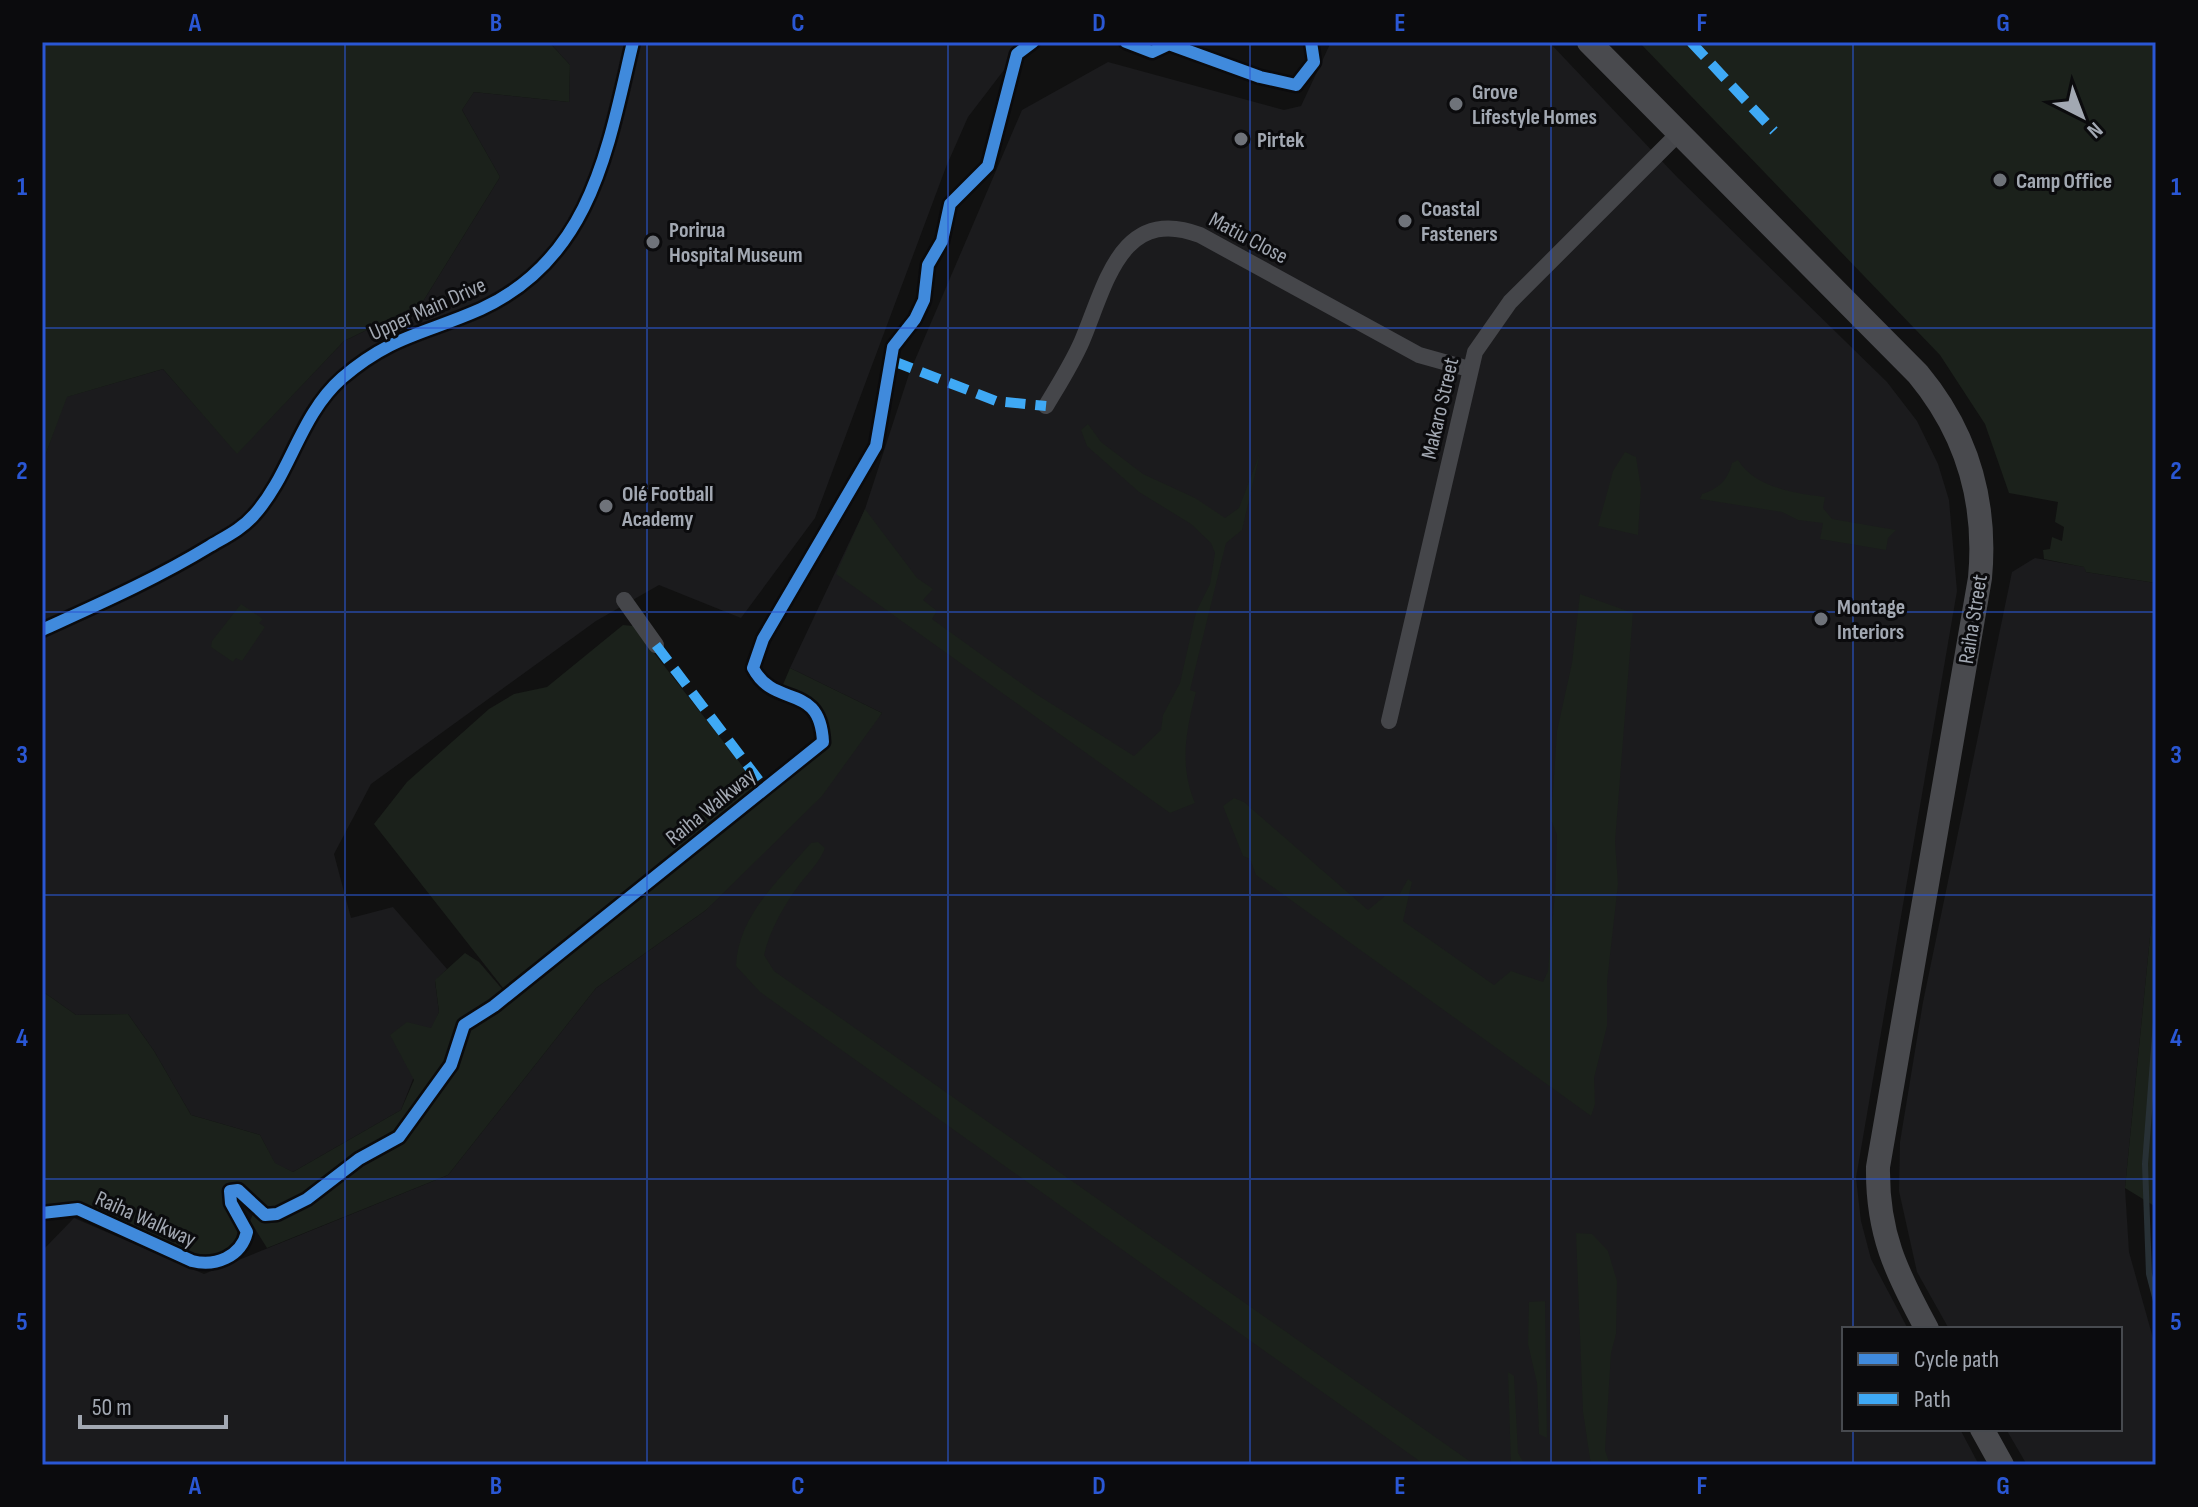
<svg xmlns="http://www.w3.org/2000/svg" width="2198" height="1507" font-family="'Sofia Sans Condensed',sans-serif">
	<style>
		.built { fill: #1b1b1d }
		.green { fill: #1b211b }
		.lines { fill: none; stroke-linecap: round; stroke-linejoin: round }
		.stream { stroke: #283136; stroke-width: 6 }
		.minor { stroke: #45464a; stroke-width: 16 }
		.secondary { stroke: #494a4e; stroke-width: 24 }
		.quiet { stroke: #3fa9f5; stroke-width: 10; stroke-dasharray: 20 10; stroke-linecap: butt }
		.cycleway-casing { stroke: #0b0b0d; stroke-width: 17 }
		.cycleway { stroke: #408adc; stroke-width: 12 }
		.grid { fill: none; stroke: #2a57d4; stroke-width: 2; stroke-opacity: 0.55 }
		.poi-dot { fill: #6f737a; stroke: #0b0b0d; stroke-width: 3 }
		.labels { text-anchor: middle; stroke-width: 6; stroke-linejoin: round; paint-order: stroke }
		.poi-label { font-size: 22px; font-weight: bold; fill: #a2a8b2; stroke: #0b0b0d; text-anchor: start }
		.street-label { font-size: 22px; fill: #a2a8b2; stroke: #0b0b0d }
		.neatline { fill: none; stroke: #2a57d4; stroke-width: 3 }
		.grid-label { font-size: 26px; text-anchor: middle; font-weight: bold; fill: #2a57d4 }
	</style>
	<rect width="100%" height="100%" fill="#111"/>
	<g class="built">
		<polygon points="549,42 1037,42 1017,53 968,117 946,167 815,518 741,618 659,585 596,621 371,784 334,854 351,918 393,907 447,969 435,981 439,1012 401,1110 293,1172 275,1164 260,1135 191,1115 154,1051 128,1014 76,1015 42,991 42,464 66,397 163,369 237,453 344,341 422,303 500,177 462,110 474,92 569,102 570,65"/>
		<polygon points="1331,42 1549,42 1677,177 1887,382 1917,421 1938,464 1949,500 1957,591 1856,1178 1861,1221 1871,1259 1908,1329 1844,1329 1844,1429 1960,1429 1979,1465 42,1465 42,1251 74,1218 204,1274 448,1175 596,988 706,910 882,713 790,668 865,509 909,374 1022,110 1108,62 1284,110 1301,106"/>
		<polygon points="2035,558 2085,567 2086,572 2156,583 2156,878 2125,1188 2129,1252 2156,1349 2156,1465 2027,1465 2006,1429 2120,1429 2120,1329 1949,1329 1917,1272 1899,1191 1900,1142 1923,1002 2012,572"/>
	</g>
	<g class="green">
		<polygon points="42,42 549,42 570,65 569,102 474,92 462,110 500,177 422,303 344,341 237,454 163,369 67,397 42,464"/>
		<polygon points="1639,42 2156,42 2156,583 2086,572 2084,567 2044,559 2043,550 2050,549 2052,537 2062,541 2064,527 2055,522 2058,502 2009,493 1985,424 1940,355"/>
		<path d="M1088,424L1101,442L1143,474L1195,498L1225,518L1239,508L1260,453L1242,530L1226,543L1190,690L1196,692C1186,731 1179,765 1195,803L1170,813L836,574L865,509L917,578L933,589L923,600L937,611L932,619L1036,694L1134,756L1161,730L1163,715L1180,683L1196,612L1210,584L1215,553L1211,543L1191,524L1139,492L1087,446L1081,430Z"/>
		<polygon points="1625,452 1636,457 1641,488 1638,535 1598,526 1613,471"/>
		<path d="M1738,460C1755,488 1795,493 1825,497L1823,508L1832,519L1896,530L1888,538L1886,550L1820,539L1823,523L1798,520L1782,512L1700,499L1702,494C1718,489 1728,480 1732,463Z"/>
		<polygon points="1580,594 1633,613 1615,842 1618,884 1607,982 1607,1026 1594,1078 1595,1104 1591,1116 1256,875 1250,859 1243,856 1223,806 1234,798 1244,802 1368,910 1385,896 1399,895 1408,879 1412,882 1403,921 1494,985 1511,971 1543,982 1548,971 1555,892 1557,835 1551,820 1557,731 1572,663"/>
		<polygon points="241,604 263,619 259,623 265,627 242,661 236,658 233,662 211,647 212,641"/>
		<polygon points="623,625 633,626 758,786 503,988 374,824 407,782 489,709 514,694 547,687"/>
		<path d="M790,668L882,713L822,796L706,910L596,988L448,1175L267,1248L250,1221L257,1205L238,1186L227,1187L223,1195L239,1226L234,1247L201,1260L79,1202L42,1208V991L76,1015L128,1014L154,1051L191,1115L260,1135L275,1163L293,1172L401,1110L414,1080L390,1035L407,1022L431,1028L439,1012L435,980L465,953L479,962L503,990L760,788L801,764L828,742C825,703 816,701 782,687Z"/>
		<path d="M818,842L825,848C820,862 808,873 799,885C783,907 770,930 764,955L774,971L1475,1465H1425L760,992L736,966C738,915 780,879 811,843Z"/>
		<polygon points="2156,877 2156,1207 2125,1188"/>
		<polygon points="1576,1233 1592,1234 1608,1251 1617,1281 1616,1334 1611,1353 1605,1450 1610,1465 1591,1465 1583,1412"/>
		<polygon points="1545,1301 1547,1438 1539,1434 1537,1383 1528,1344 1529,1302"/>
		<polygon points="1508,1372 1514,1376 1518,1453 1525,1465 1511,1465"/>
	</g>
	<g class="lines">
		<polyline class="stream" points="2156,1022 2145,1164 2149,1274 2156,1301"/>
		<g class="minor">
			<path d="M1046,406C1059,384 1072,364 1082,341C1106,284 1121,205 1200,235L1419,355L1469,369"/>
			<polyline points="624,600 656,645"/>
			<path d="M42,630C99,604 156,579 210,546C225,537 242,529 254,515C291,474 299,416 342,378C392,335 425,334 481,309C592,258 608,147 633,42"/>
			<polyline points="1389,721 1475,352 1510,302 1680,132"/>
		</g>
		<g class="secondary">
			<path d="M1589,42L1918,374C1967,433 1987,502 1980,578L1878,1167C1877,1233 1896,1272 1927,1329"/>
			<polyline points="1982,1429 2002,1465"/>
		</g>
		<g class="quiet">
			<polyline points="1691,42 1774,131"/>
			<polyline points="893,361 996,401 1046,406"/>
			<polyline points="656,645 764,787"/>
		</g>
		<g class="cycleway-casing">
			<g id="cycleway">
				<polyline points="1126,42 1152,52 1169,44 1260,77 1296,85 1314,62 1311,42"/>
				<path d="M42,630C99,604 156,579 210,546C225,537 242,529 254,515C291,474 299,416 342,378C392,335 425,334 481,309C592,258 608,147 633,42"/>
				<path d="M42,1213L78,1209L192,1261C215,1267 241,1257 247,1232L231,1203L230,1191L238,1190L265,1215L277,1214L307,1199L359,1159L399,1137L451,1065L464,1025L494,1006L823,742C820,681 775,710 753,668L763,639L876,446L893,347L915,319L924,300L928,265L942,241L950,204L988,166L1017,54L1033,42"/>
			</g>
		</g>
		<use href="#cycleway" class="cycleway"/>
	</g>
	<path class="grid" d="M345,42V1465M647,42V1465M948,42V1465M1250,42V1465M1551,42V1465M1853,42V1329M42,328H2156M42,612H2156M42,895H2156M42,1179H2156M1853,1429V1465"/>
	<g class="poi-dot">
		<circle cx="1456" cy="104" r="8"/>
		<circle cx="1241" cy="139" r="8"/>
		<circle cx="2000" cy="180" r="8"/>
		<circle cx="1405" cy="221" r="8"/>
		<circle cx="653" cy="242" r="8"/>
		<circle cx="606" cy="506" r="8"/>
		<circle cx="1821" cy="619" r="8"/>
	</g>
	<g class="labels">
		<g class="poi-label">
			<text x="1472" y="99">Grove<tspan x="1472" dy="25">Lifestyle Homes</tspan></text>
			<text x="1257" y="147">Pirtek</text>
			<text x="2016" y="188">Camp Office</text>
			<text x="1421" y="216">Coastal<tspan x="1421" dy="25">Fasteners</tspan></text>
			<text x="669" y="237">Porirua<tspan x="669" dy="25">Hospital Museum</tspan></text>
			<text x="622" y="501">Olé Football<tspan x="622" dy="25">Academy</tspan></text>
			<text x="1837" y="614">Montage<tspan x="1837" dy="25">Interiors</tspan></text>
		</g>
		<g class="street-label">
			<text transform="translate(1249 237) rotate(28)" y="8">Matiu Close</text>
			<text transform="translate(427 308) rotate(-24)" y="8">Upper Main Drive</text>
			<text transform="translate(1439 408) rotate(-77)" y="8">Makaro Street</text>
			<text transform="translate(1972 619) rotate(-81)" y="8">Raiha Street</text>
			<text transform="translate(710 806) rotate(-39)" y="8">Raiha Walkway</text>
			<text transform="translate(146 1218) rotate(24)" y="8">Raiha Walkway</text>
		</g>
	</g>
	<rect width="2198" height="1507" fill="none" stroke="#0b0b0d" stroke-width="88"/>
	<rect x="1842" y="1327" width="280" height="104" fill="#0b0b0d" stroke="#474a4f" stroke-width="2"/>
	<rect x="1858" y="1353" width="40" height="12" fill="#408adc" stroke="#474a4f" stroke-width="2"/>
	<text x="1914" y="1367" font-size="24" fill="#a2a8b2">Cycle path</text>
	<rect x="1858" y="1393" width="40" height="12" fill="#3fa9f5" stroke="#474a4f" stroke-width="2"/>
	<text x="1914" y="1407" font-size="24" fill="#a2a8b2">Path</text>
	<g transform="translate(2082 116) rotate(138)" stroke="#0b0b0d" stroke-width="6" paint-order="stroke">
	<path d="M0-6L14 30L0 20L-14 30Z" fill="#a2a8b2"/>
	<text y="-12" font-size="22" font-weight="bold" text-anchor="middle" fill="#a2a8b2">N</text>
	</g>
	<path d="M80 1415v12h146v-12" fill="none" stroke="#a2a8b2" stroke-width="4"/>
	<text x="92" y="1415" font-size="24" fill="#a2a8b2" stroke="#0b0b0d" stroke-width="6" paint-order="stroke">50 m</text>
	<rect x="44" y="44" width="2110" height="1419" class="neatline"/>
	<g class="grid-label">
		<text x="195" y="31">A</text>
		<text x="496" y="31">B</text>
		<text x="798" y="31">C</text>
		<text x="1099" y="31">D</text>
		<text x="1400" y="31">E</text>
		<text x="1702" y="31">F</text>
		<text x="2003" y="31">G</text>
		<text x="22" y="195">1</text>
		<text x="2176" y="195">1</text>
		<text x="22" y="479">2</text>
		<text x="2176" y="479">2</text>
		<text x="22" y="763">3</text>
		<text x="2176" y="763">3</text>
		<text x="22" y="1046">4</text>
		<text x="2176" y="1046">4</text>
		<text x="22" y="1330">5</text>
		<text x="2176" y="1330">5</text>
		<text x="195" y="1494">A</text>
		<text x="496" y="1494">B</text>
		<text x="798" y="1494">C</text>
		<text x="1099" y="1494">D</text>
		<text x="1400" y="1494">E</text>
		<text x="1702" y="1494">F</text>
		<text x="2003" y="1494">G</text>
	</g>
</svg>
